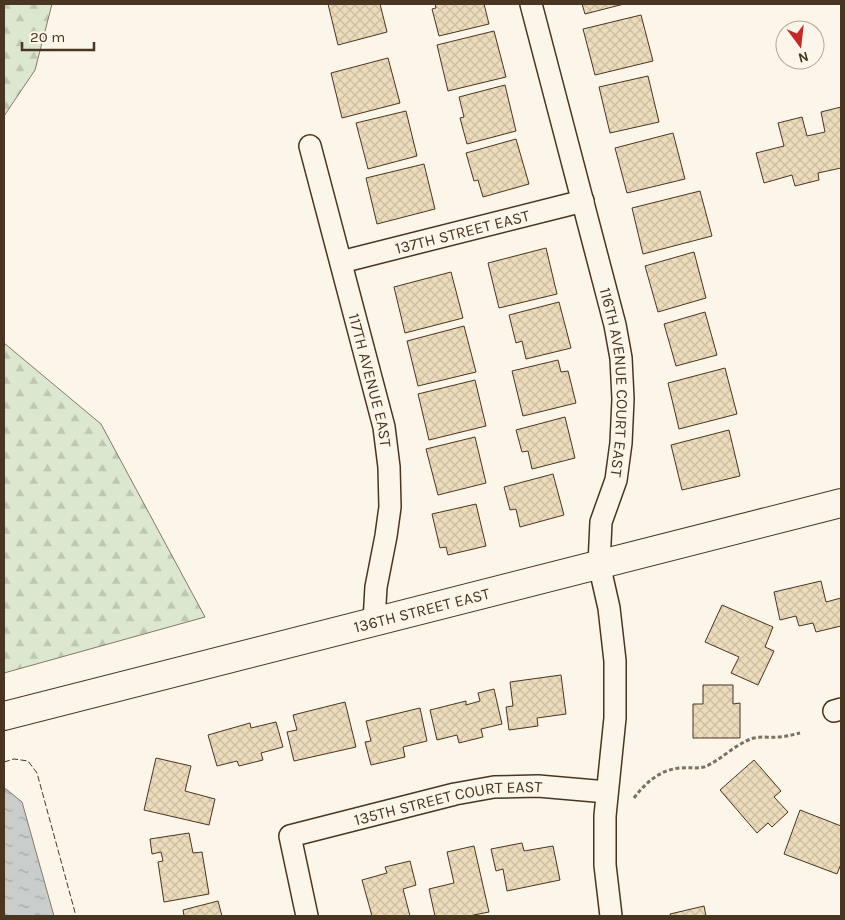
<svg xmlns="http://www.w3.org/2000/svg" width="845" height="920" font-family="Karla,sans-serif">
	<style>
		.forest { fill: url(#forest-firs); stroke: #887966 }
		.water { fill: url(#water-ripples); stroke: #887966 }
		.building { fill: url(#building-cross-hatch); stroke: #4a3520 }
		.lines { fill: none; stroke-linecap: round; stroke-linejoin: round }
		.street-casing { stroke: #4a3520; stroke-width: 24 }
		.secondary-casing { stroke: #4a3520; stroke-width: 30 }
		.path { stroke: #7f6f5c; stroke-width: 3; stroke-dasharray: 4 2.5; stroke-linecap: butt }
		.street { stroke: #fbf6e9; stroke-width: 21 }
		.secondary { stroke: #fbf6e9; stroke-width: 28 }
		.fence { stroke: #4a3520; stroke-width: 1; stroke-dasharray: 6 2.5; stroke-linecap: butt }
		.labels { text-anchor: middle; stroke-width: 4; stroke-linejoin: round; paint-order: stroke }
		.street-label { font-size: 16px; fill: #4a3520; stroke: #fbf6e9 }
	</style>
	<defs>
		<pattern id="forest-firs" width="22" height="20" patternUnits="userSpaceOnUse" patternTransform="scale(1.25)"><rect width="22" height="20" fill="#dce7d0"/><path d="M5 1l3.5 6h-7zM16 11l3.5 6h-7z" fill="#bec7b2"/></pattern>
		<pattern id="water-ripples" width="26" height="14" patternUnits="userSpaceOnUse" patternTransform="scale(1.25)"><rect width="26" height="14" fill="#c9cecd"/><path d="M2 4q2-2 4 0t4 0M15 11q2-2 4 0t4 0" fill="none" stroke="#a5a8a6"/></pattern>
		<pattern id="building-cross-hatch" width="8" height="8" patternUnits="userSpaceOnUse" patternTransform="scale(1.25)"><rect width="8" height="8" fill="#ecdcbc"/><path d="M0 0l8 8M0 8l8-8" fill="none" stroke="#ccbda1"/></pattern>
	</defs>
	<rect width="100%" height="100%" fill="#fbf6e9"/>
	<g class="forest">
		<polygon points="4,4 52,4 35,70 4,116"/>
		<polygon points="4,343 101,424 205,617 4,673"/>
	</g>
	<polygon class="water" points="4,789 6,789 22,802 54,916 4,916"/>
	<g class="building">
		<polygon points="328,4 380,4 387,32 338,45"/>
		<polygon points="435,4 484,4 489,24 439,36 432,9 436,8"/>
		<polygon points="582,4 624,4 585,14"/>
		<polygon points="641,15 653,61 595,75 583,29"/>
		<polygon points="494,31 506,77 448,91 437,45"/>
		<polygon points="388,58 400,103 342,118 331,73"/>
		<polygon points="648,76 659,122 610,133 599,87"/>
		<polygon points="505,85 516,131 467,144 460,118 464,117 459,97"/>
		<polygon points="841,107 841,168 818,173 819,180 795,186 792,175 764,183 756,153 784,146 778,123 802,117 807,136 825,132 821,112"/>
		<polygon points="406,111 417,156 368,169 356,123"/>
		<polygon points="673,133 685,179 627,193 615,148"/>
		<polygon points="516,139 529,184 483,197 478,180 474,181 466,153"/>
		<polygon points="424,164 435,209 377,224 366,178"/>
		<polygon points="700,191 712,236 643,254 632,208"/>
		<polygon points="546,248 557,294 499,308 488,263"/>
		<polygon points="694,252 706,298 658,312 645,266"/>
		<polygon points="451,272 463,318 405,333 394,287"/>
		<polygon points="559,302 571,348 526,359 522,341 516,343 509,315"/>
		<polygon points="705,312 717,355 676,366 664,324"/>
		<polygon points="464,326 476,372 418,386 407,341"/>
		<polygon points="558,360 561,372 568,371 576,403 523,416 512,371"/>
		<polygon points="725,368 737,414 679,429 668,383"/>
		<polygon points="475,380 486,426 429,440 418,394"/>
		<polygon points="565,417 575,458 532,469 528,451 522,452 516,430"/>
		<polygon points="729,430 740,476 682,490 671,445"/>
		<polygon points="475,437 486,483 438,495 426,449"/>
		<polygon points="553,474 564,515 520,527 516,509 510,510 504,487"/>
		<polygon points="476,504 486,546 448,555 446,547 440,548 432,514"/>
		<polygon points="821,581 826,602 841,598 841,626 816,632 813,623 799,626 796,616 780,620 774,592"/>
		<polygon points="722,605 773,627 765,647 774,651 758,685 731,673 739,657 705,642"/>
		<polygon points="561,675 566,714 537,718 538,726 509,730 506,707 513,706 510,682"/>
		<polygon points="703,685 733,685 733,704 740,703 740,738 693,738 693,704 703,704"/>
		<polygon points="494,689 502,724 481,729 483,737 459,743 457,735 437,740 430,710 466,701 466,705 480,701 478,693"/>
		<polygon points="345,702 356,747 294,761 287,732 297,730 293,715"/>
		<polygon points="420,708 427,741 403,747 405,757 371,765 365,742 371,741 366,721"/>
		<polygon points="276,722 283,747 261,753 263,760 239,766 237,761 217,766 208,735 250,723 251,728"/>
		<polygon points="156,758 191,766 185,791 215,799 209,825 144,810"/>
		<polygon points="754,760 781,791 774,797 788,812 772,827 768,823 757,833 720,790"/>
		<polygon points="800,810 841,826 841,864 837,874 784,854"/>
		<polygon points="189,833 193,853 202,852 209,894 164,902 158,862 163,861 161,852 152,854 150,839"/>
		<polygon points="522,843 524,851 553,846 560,880 507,891 503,869 496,871 491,849"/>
		<polygon points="474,846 489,912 469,916 435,916 429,889 454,883 447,852"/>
		<polygon points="410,861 416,885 403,889 410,916 372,916 362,880 387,873 385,867"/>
		<polygon points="218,901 222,916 184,916 183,910"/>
		<polygon points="704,906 706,916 671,916 670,914"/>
	</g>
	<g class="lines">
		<g class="street-casing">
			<g id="street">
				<path id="s1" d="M531,4L615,325L621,358L623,399L621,443L616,480L601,522L599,564L609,608L615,661V718L605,816V865L611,916"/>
				<path id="s2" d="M310,146L384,427L389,467L390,507L386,536L376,587L374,621"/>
				<path id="s3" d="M341,262L583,201"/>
				<polyline points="834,711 841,709"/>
				<path id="s4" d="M307,916L290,836L455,794L494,787L538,786L607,792"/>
			</g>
		</g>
		<g class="secondary-casing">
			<g id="secondary">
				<path id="s5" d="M4,716L841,503"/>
			</g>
		</g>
		<path class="path" d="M634,798C646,782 661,769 681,768C689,767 696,769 704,767C720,761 736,743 754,738C762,736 770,738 777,737C785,737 792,735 800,733"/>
		<use href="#street" class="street"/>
		<use href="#secondary" class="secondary"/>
		<polyline class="fence" points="4,762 14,759 28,761 37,773 76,916"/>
	</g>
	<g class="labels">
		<g class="street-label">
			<text dy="6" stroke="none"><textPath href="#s3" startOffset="125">137TH STREET EAST</textPath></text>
			<text dy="6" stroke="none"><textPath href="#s2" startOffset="242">117TH AVENUE EAST</textPath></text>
			<text dy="6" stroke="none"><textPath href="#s1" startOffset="389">116TH AVENUE COURT EAST</textPath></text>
			<text dy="6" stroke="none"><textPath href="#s5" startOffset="431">136TH STREET EAST</textPath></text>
			<text dy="6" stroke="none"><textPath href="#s4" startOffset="244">135TH STREET COURT EAST</textPath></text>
		</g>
	</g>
	<rect width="845" height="920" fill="none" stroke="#4a3520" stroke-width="10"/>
	<g transform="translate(800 45) rotate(165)"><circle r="24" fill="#fbf6e9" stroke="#b4a999"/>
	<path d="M0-4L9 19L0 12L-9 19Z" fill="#c62828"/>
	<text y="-8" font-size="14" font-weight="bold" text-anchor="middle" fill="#4a3520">N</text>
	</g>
	<path d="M22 42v8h72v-8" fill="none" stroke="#4a3520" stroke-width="2.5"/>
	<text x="30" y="42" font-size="15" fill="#4a3520" stroke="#fbf6e9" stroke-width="4" paint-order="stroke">20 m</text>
</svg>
